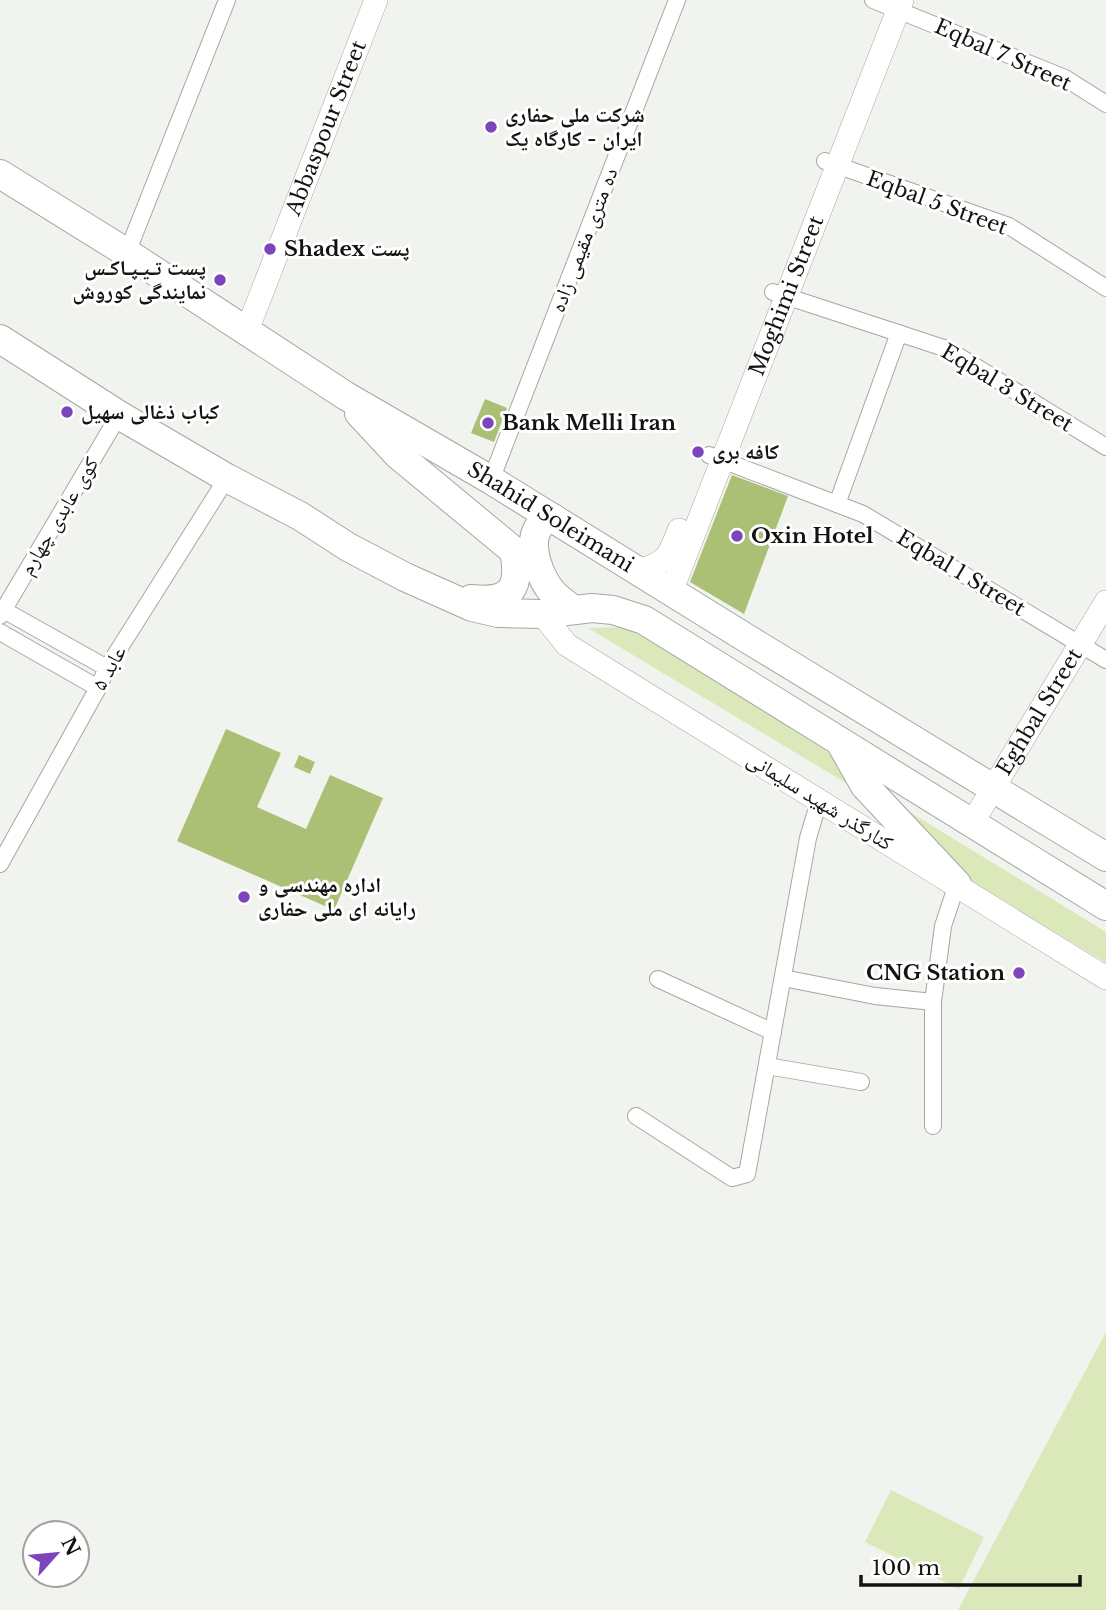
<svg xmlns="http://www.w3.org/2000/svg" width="1106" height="1610" font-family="'Libre Baskerville','Noto Naskh Arabic',serif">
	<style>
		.green { fill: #dbe8b9 }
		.building { fill: #acc075 }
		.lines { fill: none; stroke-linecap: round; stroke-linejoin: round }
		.street-casing { stroke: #a6a7a3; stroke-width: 18 }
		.secondary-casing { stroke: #a6a7a3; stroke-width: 24 }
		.highway-casing { stroke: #a6a7a3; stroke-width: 30 }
		.street { stroke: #fff; stroke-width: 16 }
		.secondary { stroke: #fff; stroke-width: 23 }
		.highway { stroke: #fff; stroke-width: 28 }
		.poi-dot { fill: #7c45bc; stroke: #fff; stroke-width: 2.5 }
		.labels { text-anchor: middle; stroke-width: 6; stroke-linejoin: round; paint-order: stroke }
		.street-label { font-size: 21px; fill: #131412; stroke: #fff }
		.poi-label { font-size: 21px; font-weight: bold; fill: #131412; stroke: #fff; text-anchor: start }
	</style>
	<rect width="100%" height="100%" fill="#f1f3ee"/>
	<g class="green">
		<polygon points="630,627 828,752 851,786 588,628"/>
		<polygon points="895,803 1106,932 1106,963 942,863"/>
		<polygon points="1106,1332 1106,1610 958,1610"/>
		<polygon points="891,1490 984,1537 959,1589 865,1542"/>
	</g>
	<g class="building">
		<polygon points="485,399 507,408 494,442 471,433"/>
		<polygon points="732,475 788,496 744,614 690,582"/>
		<polygon points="226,729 281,753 257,807 306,829 330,775 383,798 334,910 177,841"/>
		<polygon points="299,755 315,762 310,774 294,767"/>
	</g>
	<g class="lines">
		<g class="street-casing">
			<g id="street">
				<polyline points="873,0 1065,78 1106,104"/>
				<polyline points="825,161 1009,226 1106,288"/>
				<polyline points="127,253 227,0"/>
				<polyline points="773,292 947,349 1106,447"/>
				<polyline points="709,455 863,514 1106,660"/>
				<polyline points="491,480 677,0"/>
				<polyline points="837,504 899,333"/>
				<polyline points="0,608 107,668"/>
				<polyline points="0,616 119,415"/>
				<polyline points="0,632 98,688"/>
				<polyline points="0,864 98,688 107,668 227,478"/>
				<polyline points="783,978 875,996 933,1002"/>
				<polyline points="658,979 773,1032"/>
				<polyline points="767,1066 861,1082"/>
				<polyline points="636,1116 732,1178 747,1174 808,838 819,801"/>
				<polyline points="933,1126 933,1002 943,926 957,884"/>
			</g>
		</g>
		<g class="secondary-casing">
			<g id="secondary">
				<path id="s1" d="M246,333L376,0"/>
				<path d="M639,571C667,562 669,557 679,530"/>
				<path id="s2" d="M671,592L902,0"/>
				<polyline points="542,614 567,645 1106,978"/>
				<path id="s3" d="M972,823L1106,602"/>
			</g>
		</g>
		<g class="highway-casing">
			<g id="highway">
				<path id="s4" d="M0,174L127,253L346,396L491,480L751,641L1106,857"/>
				<polyline points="0,339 119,415 227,478 300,516 348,547 405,577 472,607 498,613 542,614 592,608 613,610 644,620 1106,906"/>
				<path d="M359,413L398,455L514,551C521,588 512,603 471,599"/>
				<path d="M553,518C521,526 536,570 549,588C555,597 566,604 574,610"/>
				<polyline points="840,742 865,786 957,884"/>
			</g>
		</g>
		<use href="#street" class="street"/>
		<use href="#secondary" class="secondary"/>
		<use href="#highway" class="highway"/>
	</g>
	<g class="poi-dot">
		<circle cx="491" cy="127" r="7"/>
		<circle cx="270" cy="249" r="7"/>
		<circle cx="220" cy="280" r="7"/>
		<circle cx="67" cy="412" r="7"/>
		<circle cx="488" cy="423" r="7"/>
		<circle cx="698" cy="452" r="7"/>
		<circle cx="737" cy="536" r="7"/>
		<circle cx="244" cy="897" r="7"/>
		<circle cx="1019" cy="973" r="7"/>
	</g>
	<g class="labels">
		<g class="street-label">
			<text transform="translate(1003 55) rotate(24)" y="7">Eqbal 7 Street</text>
			<text dy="7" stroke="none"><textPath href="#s1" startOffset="220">Abbaspour Street</textPath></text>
			<text transform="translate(937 203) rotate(20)" y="7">Eqbal 5 Street</text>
			<text transform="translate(584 240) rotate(-69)" y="7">ده متری مقیمی زاده</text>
			<text dy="7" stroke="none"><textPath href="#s2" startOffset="318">Moghimi Street</textPath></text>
			<text transform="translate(1007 388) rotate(31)" y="7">Eqbal 3 Street</text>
			<text transform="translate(59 516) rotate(-59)" y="7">کوی عابدی چهارم</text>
			<text dy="7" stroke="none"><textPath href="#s4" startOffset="649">Shahid Soleimani</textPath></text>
			<text transform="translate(961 573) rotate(31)" y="7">Eqbal 1 Street</text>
			<text transform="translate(109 668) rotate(-61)" y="7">عابد ۵</text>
			<text dy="7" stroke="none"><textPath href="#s3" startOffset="130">Eghbal Street</textPath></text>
			<text transform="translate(820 801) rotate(32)" y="7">کنارگذر شهید سلیمانی</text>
		</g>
		<g class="poi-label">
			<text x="505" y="122">شرکت ملی حفاری<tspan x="505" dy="24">ایران - کارگاه یک</tspan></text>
			<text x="284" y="256">Shadex پست</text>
			<text x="206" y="275" text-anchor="end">پست تـیـپـاکـس<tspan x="206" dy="24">نمایندگی کوروش</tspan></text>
			<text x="81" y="419">کباب ذغالی سهیل</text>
			<text x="502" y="430">Bank Melli Iran</text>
			<text x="712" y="459">کافه بری</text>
			<text x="751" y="543">Oxin Hotel</text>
			<text x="258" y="892">اداره مهندسی و<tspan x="258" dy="24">رایانه ای ملی حفاری</tspan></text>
			<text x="1005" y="980" text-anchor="end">CNG Station</text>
		</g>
	</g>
	<g transform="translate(56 1554) rotate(63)"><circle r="33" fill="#ffffff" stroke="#a1a1a0" stroke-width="2"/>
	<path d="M0-5L12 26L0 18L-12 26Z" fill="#7c45bc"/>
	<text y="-10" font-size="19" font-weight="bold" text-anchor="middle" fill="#131412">N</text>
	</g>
	<path d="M861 1575v10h219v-10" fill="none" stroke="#131412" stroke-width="3.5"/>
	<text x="872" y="1575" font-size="21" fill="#131412" stroke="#ffffff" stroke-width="5" paint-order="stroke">100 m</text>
</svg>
